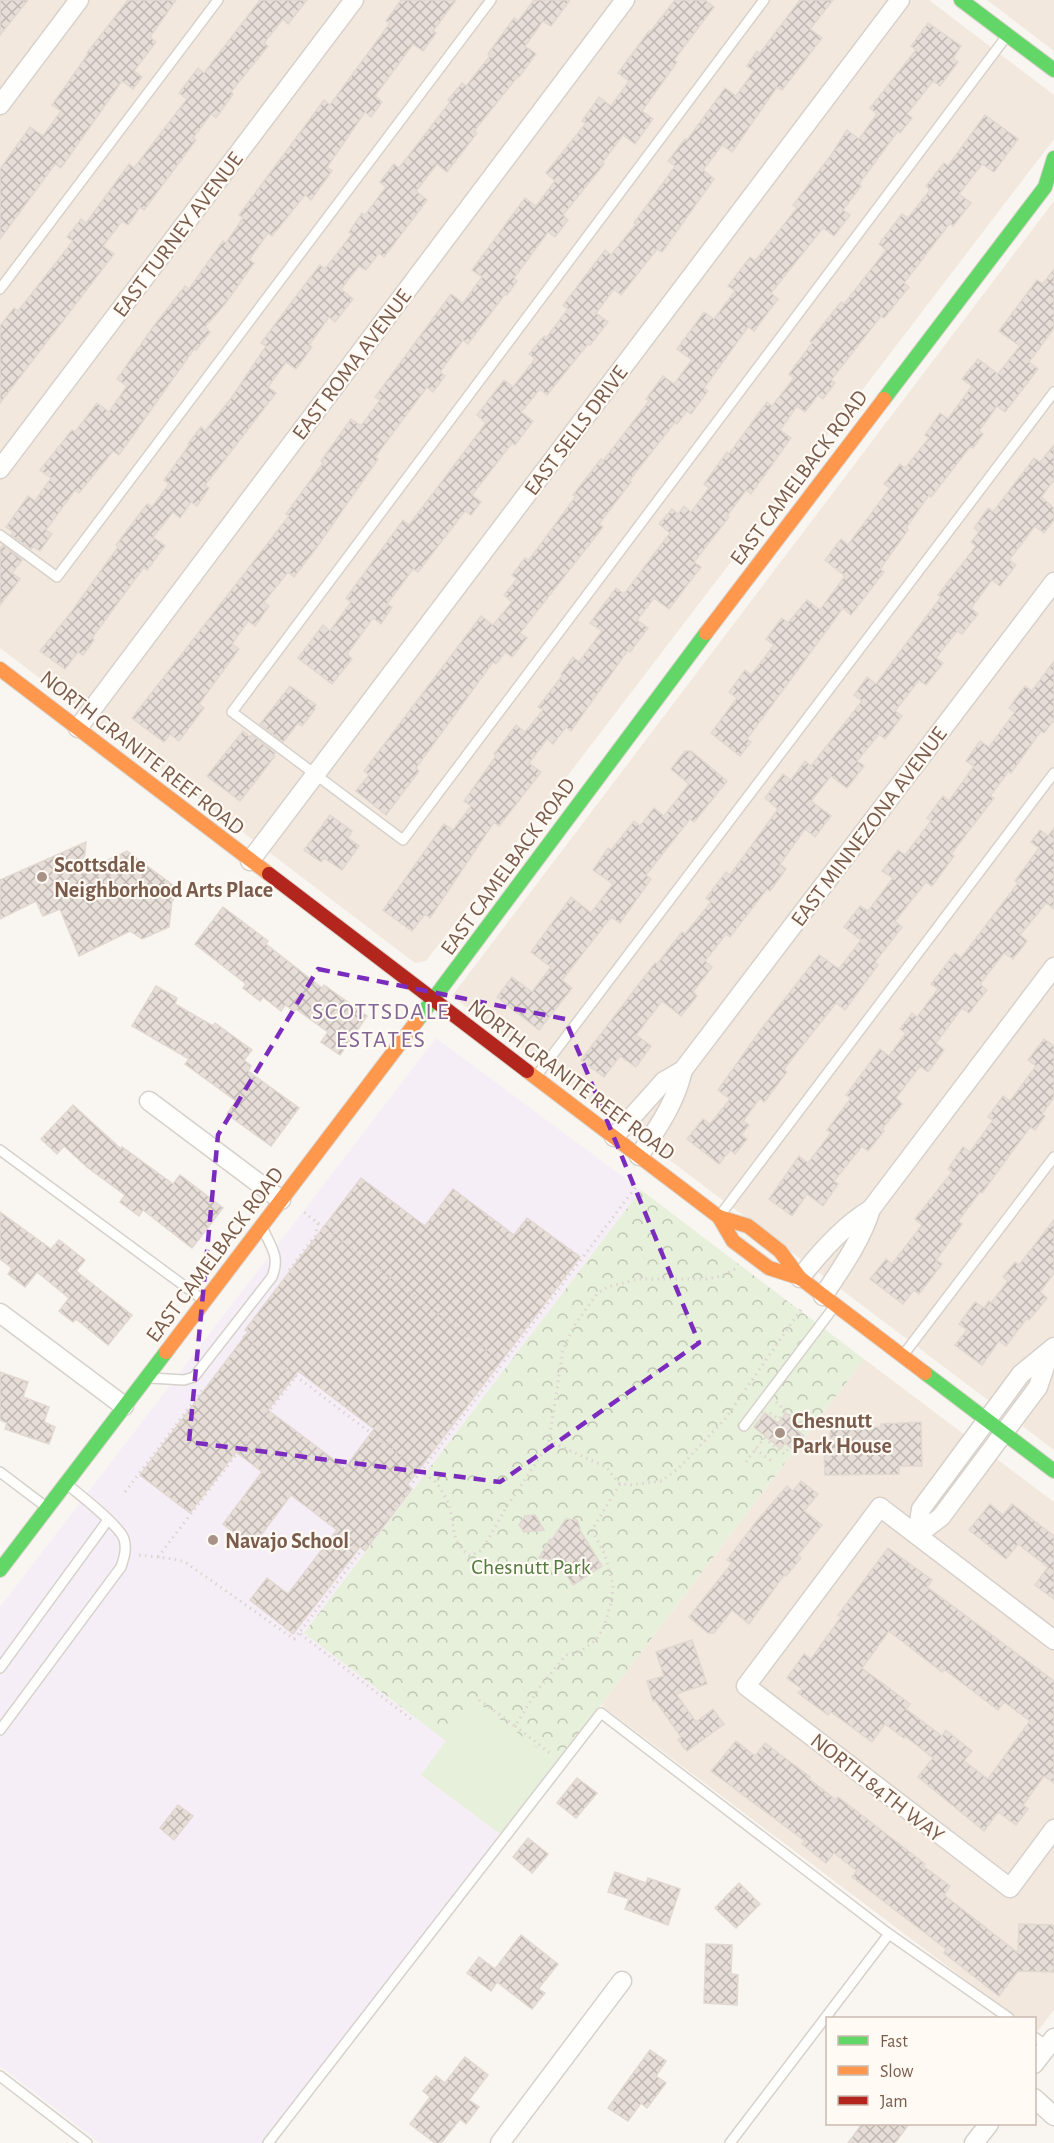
<svg xmlns="http://www.w3.org/2000/svg" width="1054" height="2143" font-family="'Alegreya Sans',sans-serif">
	<style>
		.residential { fill: #f2e8de }
		.education { fill: #f6eef6 }
		.park { fill: url(#park-crowns) }
		.pitch { fill: #e7f0db }
		.building { fill: url(#building-cross-hatch); stroke: #e2d8d2; stroke-width: 1.5; fill-rule: evenodd }
		.lines { fill: none; stroke-linecap: round; stroke-linejoin: round }
		.lane-casing { stroke: #d7d1cb; stroke-width: 12 }
		.street-casing { stroke: #d7d1cb; stroke-width: 21 }
		.fast-casing { stroke: #d9d2cb; stroke-width: 16 }
		.slow-casing { stroke: #d9d2cb; stroke-width: 16 }
		.jam-casing { stroke: #d9d2cb; stroke-width: 16 }
		.path { stroke: #dcd5d0; stroke-width: 3; stroke-dasharray: 1.5 4.5; stroke-linecap: butt }
		.lane { stroke: #fefefd; stroke-width: 9 }
		.street { stroke: #fefefd; stroke-width: 18 }
		.fast { stroke: #63d668; stroke-width: 14 }
		.slow { stroke: #ff974d; stroke-width: 14 }
		.jam { stroke: #b3261e; stroke-width: 14 }
		.marked { fill: none; stroke: #7b2cbf; stroke-width: 4.5; stroke-dasharray: 12 8; stroke-linejoin: round }
		.poi-dot { fill: #a69286; stroke: #fffaf3; stroke-width: 2 }
		.labels { text-anchor: middle; stroke-width: 4.5; stroke-linejoin: round; paint-order: stroke }
		.street-label { font-size: 22px; fill: #7a5c4d; stroke: #fffaf3 }
		.poi-label { font-size: 22px; font-weight: bold; fill: #7a5c4d; stroke: #fffaf3; text-anchor: start }
		.park-label { font-size: 22px; fill: #537a41; stroke: #fffaf3 }
		.neighbourhood-label { font-size: 24px; letter-spacing: 1.5px; fill: #846695; stroke: #fffaf3 }
	</style>
	<defs>
		<pattern id="park-crowns" width="20" height="18" patternUnits="userSpaceOnUse" patternTransform="scale(1.5)"><rect width="20" height="18" fill="#e7f0db"/><path d="M2 6a3 3 0 1 1 6 0M12 15a3 3 0 1 1 6 0" fill="none" stroke="#c0c6b4"/></pattern>
		<pattern id="building-cross-hatch" width="8" height="8" patternUnits="userSpaceOnUse" patternTransform="scale(1.5)"><rect width="8" height="8" fill="#e6ded7"/><path d="M0 0l8 8M0 8l8-8" fill="none" stroke="#bfb7b1"/></pattern>
	</defs>
	<rect width="100%" height="100%" fill="#f9f5f0"/>
	<g class="residential">
		<polygon points="0,0 929,0 1054,95 1054,139 426,961 415,963 0,648"/>
		<polygon points="987,0 1054,0 1054,51"/>
		<polygon points="1054,201 1054,1450 452,996"/>
		<polygon points="864,1359 1054,1502 1054,2010 1036,2033 1034,2018 1016,2018 601,1705"/>
	</g>
	<polygon class="education" points="436,1038 641,1190 304,1633 446,1741 421,1775 502,1835 269,2143 100,2143 0,2066 0,1607"/>
	<polygon class="park" points="641,1190 864,1359 502,1835 421,1775 446,1741 304,1633"/>
	<polygon class="pitch" points="476,1701 557,1763 502,1835 421,1775"/>
	<g class="building">
		<polygon points="0,0 28,0 0,35"/>
		<polygon points="128,0 176,0 150,37 156,42 134,71 142,77 133,89 122,81 61,168 55,164 0,239 0,169 30,127 43,136 61,111 52,105 88,54 87,53"/>
		<polygon points="260,0 307,0 288,24 283,19 264,43 268,46 231,92 233,94 216,118 211,114 193,138 196,140 144,210 140,207 128,225 122,221 103,246 114,254 0,403 0,326 14,308 18,311 73,241 67,237 81,219 86,223 129,164 134,168 187,99 179,93 198,68 204,73"/>
		<polygon points="401,0 456,0 433,31 436,33 423,51 413,44 375,96 382,102 371,117 365,112 327,167 332,171 311,200 305,195 272,236 268,233 249,260 254,263 225,304 205,327 210,332 196,350 194,349 119,455 113,451 79,493 75,490 46,530 52,534 40,551 33,546 31,549 11,535 13,532 6,527 28,496 35,501 51,478 40,470 72,430 75,432 97,403 109,412 127,386 117,379 153,327 185,286 189,289 223,241 226,243 243,218 239,215 324,100 330,105 390,23 386,21"/>
		<polygon points="534,0 570,0 551,26 543,21 525,46 536,54 519,77 518,76 474,131 477,133 447,172 437,164 416,191 427,200 384,257 379,253 366,270 359,266 341,289 353,299 335,322 329,317 309,345 312,347 296,369 286,362 268,387 276,393 205,485 209,488 197,506 191,502 180,518 173,512 153,537 165,546 147,570 144,567 92,638 94,640 83,655 78,652 65,669 40,651 72,611 118,547 116,545 147,504 152,507 169,484 164,480 189,445 188,444 201,427 205,431 232,397 266,346 261,343 303,287 320,265 325,269 352,234 349,232 362,213 365,215 386,187 380,182 394,164 399,168 450,102 448,100 462,83 466,86 490,56 488,54 514,18 518,21"/>
		<polygon points="675,0 705,0 714,7 674,60 677,62 642,111 653,119 635,144 623,135 602,163 604,164 563,215 568,220 555,237 548,232 514,278 517,281 507,295 505,294 468,344 463,340 440,372 445,376 433,392 427,387 375,457 378,459 317,547 294,577 288,572 264,602 269,606 255,626 248,621 232,644 239,649 199,704 204,708 179,741 170,734 164,742 132,718 289,516 286,514 323,463 321,461 351,419 361,426 380,400 375,397 451,294 463,303 482,277 472,270 525,198 536,206 555,181 546,173 586,123 582,121 599,97 611,106 629,81 618,73 649,31 650,32"/>
		<polygon points="800,0 833,0 810,29 822,38 782,90 777,87 732,152 722,145 703,170 714,179 662,252 657,249 621,295 614,289 596,313 608,322 590,345 588,344 547,395 540,389 521,412 533,421 515,445 512,443 472,495 481,502 471,515 465,511 418,572 413,569 387,604 392,607 381,624 373,618 347,654 352,659 332,684 298,658 323,625 330,631 351,602 346,598 403,520 409,525 486,423 477,415 504,380 513,387 535,359 529,354 544,336 546,338 568,309 563,305 605,250 611,255 636,224 634,223 666,179 675,166 668,161 685,139 687,140 725,88 736,96 754,71 747,66 757,51 760,53"/>
		<polygon points="928,23 961,46 953,58 958,62 940,86 933,81 907,114 912,118 900,133 898,131 859,184 861,186 843,210 850,215 834,236 823,228 771,293 778,299 754,331 748,327 704,388 708,391 691,414 687,411 677,424 675,422 629,481 631,482 599,524 603,527 520,633 527,638 512,657 505,652 496,664 493,662 416,768 419,771 386,815 356,791 369,775 364,771 481,616 493,625 512,602 504,595 517,579 512,575 525,558 529,560 576,496 573,495 601,459 603,461 649,401 646,399 663,376 674,384 692,360 677,349 704,312 714,319 735,291 728,286 750,257 755,261 797,208 793,205 831,155 847,130 859,139 877,114 870,108 916,50 911,46"/>
		<polygon points="985,115 1018,139 994,172 982,164 959,194 971,203 953,226 950,223 904,283 909,287 884,318 881,316 831,380 835,383 823,399 818,395 805,412 797,406 780,430 791,438 751,494 746,490 727,516 729,517 694,562 701,567 669,609 654,598 637,620 648,628 630,652 628,650 571,731 566,727 553,744 547,739 529,763 541,772 499,826 494,822 430,918 425,914 412,931 383,910 444,824 453,830 471,806 464,801 496,756 494,754 516,725 525,732 543,710 538,707 562,676 561,674 573,657 579,662 602,631 590,623 616,588 624,594 670,533 659,524 672,509 678,514 684,506 691,512 709,488 704,484 727,452 729,454 767,402 772,406 794,378 789,374 812,343 810,341 841,302 844,304 886,250 879,244 902,214 908,218 930,190 926,186 944,163 948,166"/>
		<polygon points="1054,269 1054,328 1029,362 1038,369 1005,412 997,406 979,431 983,434 973,448 970,447 931,497 929,495 906,528 908,530 880,569 884,572 851,615 843,608 747,739 751,742 740,756 711,733 737,698 729,692 745,670 751,675 774,645 766,639 782,618 788,623 807,600 820,610 845,576 825,560 841,539 848,545 890,488 884,484 900,464 905,468 929,438 925,435 940,413 948,419 972,386 962,379 978,359 998,374 1020,346 999,331 1037,280 1043,284"/>
		<polygon points="1054,445 1054,480 1041,497 1054,508 1054,520 1044,533 1035,526 1009,560 1016,565 1000,586 992,580 971,608 978,614 962,634 957,631 936,658 943,663 926,685 919,680 895,711 902,716 885,739 879,734 857,761 864,766 847,788 831,776 811,801 831,816 815,837 805,829 780,864 786,869 770,891 767,889 730,937 726,934 705,961 712,967 693,992 697,996 681,1016 662,1001 636,1035 651,1046 636,1067 620,1056 604,1077 581,1060 655,963 657,964 682,932 685,934 711,902 706,898 726,872 730,875 778,809 765,798 783,774 791,780 805,761 811,766 862,701 854,695 867,677 876,684 941,597 938,595 976,546 971,542 979,532 974,528 988,508 993,512 1034,458 1040,462"/>
		<polygon points="3,545 22,560 12,573 20,579 0,605 0,548"/>
		<polygon points="1054,661 1054,720 1044,733 1041,731 1011,773 1009,771 990,796 994,798 951,854 954,856 932,886 926,882 895,921 902,927 875,962 878,965 845,1010 836,1003 784,1069 787,1072 764,1102 760,1098 743,1121 749,1125 741,1135 747,1139 735,1154 730,1150 719,1164 687,1139 703,1119 710,1124 730,1099 718,1090 762,1028 819,955 839,969 861,940 844,927 860,906 868,911 893,878 882,871 898,850 905,855 931,821 927,818 943,796 949,801 974,766 966,761 980,741 989,747 1015,712 1009,708 1025,686 1032,691"/>
		<polygon points="290,686 316,705 314,708 315,709 302,726 298,723 283,742 260,724"/>
		<polygon points="243,731 250,737 252,735 275,753 273,755 275,756 240,801 207,776"/>
		<polygon points="685,751 691,751 727,781 694,822 690,819 646,875 651,879 620,923 611,917 562,980 572,988 539,1030 497,997 512,977 532,992 551,967 531,952 571,897 591,913 613,884 593,870 608,848 611,850 634,821 640,826 654,808 664,816 689,784 671,769"/>
		<polygon points="330,815 352,831 348,838 359,846 342,870 324,858 321,862 304,850"/>
		<polygon points="1054,828 1054,909 1046,903 1020,935 1027,941 1013,959 1004,953 980,984 987,990 969,1013 962,1008 936,1043 944,1050 928,1072 920,1066 896,1098 902,1104 882,1129 884,1131 868,1151 862,1146 834,1181 838,1184 823,1206 807,1194 792,1216 769,1199 799,1156 808,1163 831,1133 827,1130 851,1098 846,1095 880,1049 889,1056 906,1033 900,1029 912,1013 917,1017 938,989 931,984 955,953 961,958 1018,883 1015,881 1039,848 1031,842 1040,830 1048,836"/>
		<polygon points="86,842 83,872 127,851 181,891 172,901 169,927 142,939 130,931 79,956 60,909 43,916 36,901 0,919 0,880"/>
		<polygon points="223,907 268,941 266,944 322,988 324,985 367,1016 340,1055 321,1042 328,1032 296,1009 294,1011 285,1005 281,1011 263,997 260,1001 243,988 246,984 195,944"/>
		<polygon points="156,986 177,998 175,1004 213,1026 215,1023 252,1050 244,1060 251,1066 248,1071 299,1108 271,1146 227,1114 236,1101 185,1064 189,1059 132,1026"/>
		<polygon points="1044,1039 1054,1046 1054,1097 1042,1114 1045,1116 1035,1130 1030,1127 982,1193 980,1192 958,1221 962,1224 936,1260 942,1264 919,1294 914,1290 903,1304 870,1279 886,1259 892,1264 922,1225 915,1219 952,1172 948,1169 963,1147 970,1152 993,1120 988,1117 1003,1096 1010,1101 1036,1066 1028,1060"/>
		<polygon points="73,1105 121,1149 122,1147 173,1184 180,1175 223,1208 192,1248 143,1210 139,1216 120,1202 125,1195 88,1168 64,1146 57,1154 41,1139"/>
		<path d="M361,1178L425,1226L453,1189L514,1235L527,1218L580,1257L407,1485L412,1489L365,1551L360,1547L293,1634L250,1600L267,1578L288,1594L337,1530L291,1495L252,1547L223,1524L262,1472L236,1452L190,1513L140,1475L248,1332L245,1330ZM298,1371L374,1429L345,1468L268,1410Z"/>
		<polygon points="0,1212 51,1249 59,1240 85,1260 76,1271 132,1315 108,1345 76,1319 73,1322 59,1311 69,1298 37,1272 25,1287 8,1274 12,1268 0,1259"/>
		<polygon points="1054,1220 1054,1273 1040,1292 1047,1298 1029,1320 1027,1318 1006,1346 999,1341 982,1365 955,1345 967,1330 959,1324 975,1302 984,1308 989,1301 991,1303 1008,1281 1003,1277 1015,1262 1019,1265"/>
		<polygon points="0,1372 28,1382 23,1397 49,1407 44,1422 55,1427 49,1444 5,1429 7,1423 0,1420"/>
		<polygon points="765,1413 778,1423 786,1413 801,1424 797,1430 804,1436 793,1450 785,1443 781,1449 754,1427"/>
		<polygon points="921,1422 922,1466 899,1466 899,1474 825,1475 824,1451 831,1457 830,1428 881,1427 881,1424"/>
		<polygon points="801,1481 818,1494 804,1511 822,1525 798,1555 801,1558 786,1576 784,1575 749,1624 732,1610 714,1633 708,1633 689,1617 732,1563 727,1560 756,1522 787,1486 793,1491"/>
		<polygon points="990,1504 1003,1515 1012,1504 1054,1536 1054,1599 1035,1585 1048,1567 1018,1544 1006,1559 969,1530"/>
		<polygon points="535,1515 544,1530 524,1532 519,1525 525,1516"/>
		<polygon points="566,1519 577,1520 580,1528 579,1529 602,1566 573,1585 557,1560 539,1558 550,1539 551,1541"/>
		<path d="M888,1548L932,1580L927,1587L1054,1681V1783L1044,1776L1023,1805L1028,1809L1016,1825L998,1812L984,1831L918,1777L933,1758L905,1736L904,1738L885,1724L872,1742L831,1712L828,1715L798,1693L802,1689L787,1678L804,1654L811,1659L841,1617L838,1615ZM889,1631L942,1672L945,1670L998,1710L1004,1702L1030,1721L988,1779L964,1761L972,1751L946,1730L942,1736L906,1709L910,1704L862,1668Z"/>
		<polygon points="692,1640 707,1684 676,1694 696,1722 713,1709 724,1724 687,1751 678,1740 681,1737 655,1700 653,1701 647,1681 664,1676 656,1652"/>
		<polygon points="736,1741 755,1756 765,1743 810,1777 809,1779 836,1800 838,1797 859,1813 925,1864 923,1866 950,1886 944,1895 1018,1953 1019,1924 1054,1925 1054,1972 1018,1971 999,1996 944,1953 946,1949 852,1877 857,1871 834,1853 826,1863 802,1844 805,1841 711,1771"/>
		<polygon points="577,1778 597,1793 576,1818 557,1803"/>
		<polygon points="178,1805 193,1816 174,1840 160,1828"/>
		<polygon points="528,1838 548,1854 532,1873 513,1857"/>
		<polygon points="615,1872 646,1883 648,1878 680,1889 668,1925 625,1909 629,1899 608,1892"/>
		<polygon points="739,1883 760,1904 736,1928 715,1908"/>
		<polygon points="521,1935 558,1964 538,1989 545,1993 532,2009 497,1982 491,1991 467,1973 479,1957 495,1969"/>
		<polygon points="706,1944 732,1945 731,1974 738,1975 737,2005 704,2003"/>
		<polygon points="650,2050 666,2061 656,2076 666,2083 647,2108 641,2103 628,2121 608,2108"/>
		<polygon points="465,2057 488,2075 469,2100 479,2107 466,2124 460,2119 441,2143 435,2143 410,2124 430,2097 423,2091 436,2076 445,2083"/>
		<polygon points="862,2124 909,2124 895,2143 848,2143"/>
	</g>
	<g class="lines">
		<g class="lane-casing">
			<g id="lane">
				<polyline points="764,0 232,712 403,840 1006,37"/>
				<polyline points="0,289 218,0"/>
				<polyline points="0,535 57,577 491,0"/>
				<polyline points="538,1074 1054,392"/>
				<polyline points="0,1150 202,1299"/>
				<polyline points="721,1214 1054,773"/>
				<polyline points="904,1354 1054,1157"/>
				<path d="M151,1378L184,1380L194,1377L272,1277C280,1257 272,1249 264,1231"/>
				<polyline points="744,1426 834,1307"/>
				<polyline points="0,1472 45,1506"/>
				<polyline points="0,1668 108,1520"/>
				<path d="M0,1730L121,1567C124,1558 127,1549 124,1539C119,1525 81,1496 68,1485"/>
				<polyline points="1034,2037 1048,2046"/>
				<polyline points="0,2076 87,2143"/>
				<polyline points="268,2143 601,1713 889,1934 1009,2018"/>
				<polyline points="730,2143 889,1934"/>
			</g>
		</g>
		<g class="street-casing">
			<g id="street">
				<polyline points="0,105 79,0"/>
				<polyline points="0,469 354,0"/>
				<polyline points="78,728 625,0"/>
				<polyline points="250,861 900,0"/>
				<polyline points="149,1101 281,1200"/>
				<polyline points="614,1137 664,1081 683,1070 1054,582"/>
				<path d="M639,1156C658,1127 675,1104 683,1070"/>
				<path d="M800,1278C820,1252 843,1226 871,1209"/>
				<path d="M823,1296C841,1269 861,1241 871,1209L1054,967"/>
				<polyline points="0,1313 124,1406"/>
				<polyline points="917,1535 921,1509 1021,1374 1054,1347"/>
				<polyline points="917,1535 941,1517 1038,1387 1050,1352"/>
				<polyline points="1054,1640 880,1507 746,1686 1010,1888 1054,1829"/>
				<polyline points="1034,2064 1054,2038"/>
				<polyline points="1034,2098 1054,2116"/>
				<polyline points="500,2143 622,1981"/>
				<polyline points="974,2143 989,2124"/>
			</g>
		</g>
		<g class="fast-casing">
			<g id="fast">
				<polyline points="961,0 1054,70"/>
				<polyline points="884,399 1045,187 1054,158"/>
				<polyline points="417,1021 706,633"/>
				<polyline points="925,1373 1054,1471"/>
				<polyline points="0,1570 166,1352"/>
			</g>
		</g>
		<g class="slow-casing">
			<g id="slow">
				<polyline points="706,633 884,399"/>
				<polyline points="0,669 269,874"/>
				<polyline points="527,1071 719,1217 748,1226 780,1251 800,1278 925,1373"/>
				<polyline points="719,1217 733,1241 769,1268 800,1278"/>
				<polyline points="166,1352 417,1021"/>
			</g>
		</g>
		<g class="jam-casing">
			<polyline id="jam" points="269,874 527,1071"/>
		</g>
		<g class="path">
			<polyline points="318,1223 503,1363 638,1184"/>
			<polyline points="735,1269 722,1276 706,1279 639,1279 607,1287 597,1294 574,1326 563,1350 549,1441 606,1467 619,1483 630,1485 662,1481 681,1466 725,1419 802,1308"/>
			<polyline points="289,1270 315,1236 318,1223 301,1210"/>
			<path d="M243,1336L437,1483C442,1492 448,1500 450,1509C455,1530 451,1542 470,1556L482,1550L507,1506L550,1442"/>
			<polyline points="776,1402 799,1424"/>
			<polyline points="770,1413 779,1419 785,1411"/>
			<polyline points="755,1449 773,1462"/>
			<polyline points="746,1462 764,1438 784,1454 789,1448"/>
			<polyline points="125,1492 204,1388"/>
			<polyline points="139,1555 174,1559 185,1562 294,1639 299,1633"/>
			<polyline points="158,1557 296,1376"/>
			<polyline points="479,1700 515,1726 539,1688 566,1655 581,1651 596,1640 604,1627 612,1599 613,1584 605,1555 592,1530 620,1484"/>
			<polyline points="411,1719 299,1633 503,1363"/>
			<polyline points="515,1726 551,1754"/>
		</g>
		<use href="#lane" class="lane"/>
		<use href="#street" class="street"/>
		<use href="#fast" class="fast"/>
		<use href="#slow" class="slow"/>
		<use href="#jam" class="jam"/>
	</g>
	<path class="marked" d="M318,969L565,1019L699,1343L500,1482L189,1442L218,1135Z"/>
	<g class="poi-dot">
		<circle cx="42" cy="877" r="6"/>
		<circle cx="780" cy="1433" r="6"/>
		<circle cx="213" cy="1540" r="6"/>
	</g>
	<g class="labels">
		<g class="street-label">
			<text transform="translate(177 234) rotate(-53)" y="8">EAST TURNEY AVENUE</text>
			<text transform="translate(351 364) rotate(-53)" y="8">EAST ROMA AVENUE</text>
			<text transform="translate(575 430) rotate(-53)" y="8">EAST SELLS DRIVE</text>
			<text transform="translate(798 477) rotate(-53)" y="8">EAST CAMELBACK ROAD</text>
			<text transform="translate(143 752) rotate(38)" y="8">NORTH GRANITE REEF ROAD</text>
			<text transform="translate(868 826) rotate(-53)" y="8">EAST MINNEZONA AVENUE</text>
			<text transform="translate(507 866) rotate(-54)" y="8">EAST CAMELBACK ROAD</text>
			<text transform="translate(572 1079) rotate(37)" y="8">NORTH GRANITE REEF ROAD</text>
			<text transform="translate(214 1254) rotate(-53)" y="8">EAST CAMELBACK ROAD</text>
			<text transform="translate(878 1787) rotate(38)" y="8">NORTH 84TH WAY</text>
		</g>
		<g class="poi-label">
			<text x="54" y="872">Scottsdale<tspan x="54" dy="25">Neighborhood Arts Place</tspan></text>
			<text x="792" y="1428">Chesnutt<tspan x="792" dy="25">Park House</tspan></text>
			<text x="225" y="1548">Navajo School</text>
		</g>
		<g class="park-label">
			<text x="531" y="1574">Chesnutt Park</text>
		</g>
		<g class="neighbourhood-label">
			<text x="381" y="1019">SCOTTSDALE<tspan x="381" dy="28">ESTATES</tspan></text>
		</g>
	</g>
	<rect x="826" y="2017" width="210" height="108" fill="#fffaf3" stroke="#cabbb1" stroke-width="1.5"/>
	<rect x="838" y="2036" width="30" height="9" fill="#63d668" stroke="#cabbb1" stroke-width="1.5"/>
	<text x="880" y="2047" font-size="18" fill="#7a5c4d">Fast</text>
	<rect x="838" y="2066" width="30" height="9" fill="#ff974d" stroke="#cabbb1" stroke-width="1.5"/>
	<text x="880" y="2077" font-size="18" fill="#7a5c4d">Slow</text>
	<rect x="838" y="2096" width="30" height="9" fill="#b3261e" stroke="#cabbb1" stroke-width="1.5"/>
	<text x="880" y="2107" font-size="18" fill="#7a5c4d">Jam</text>
</svg>
